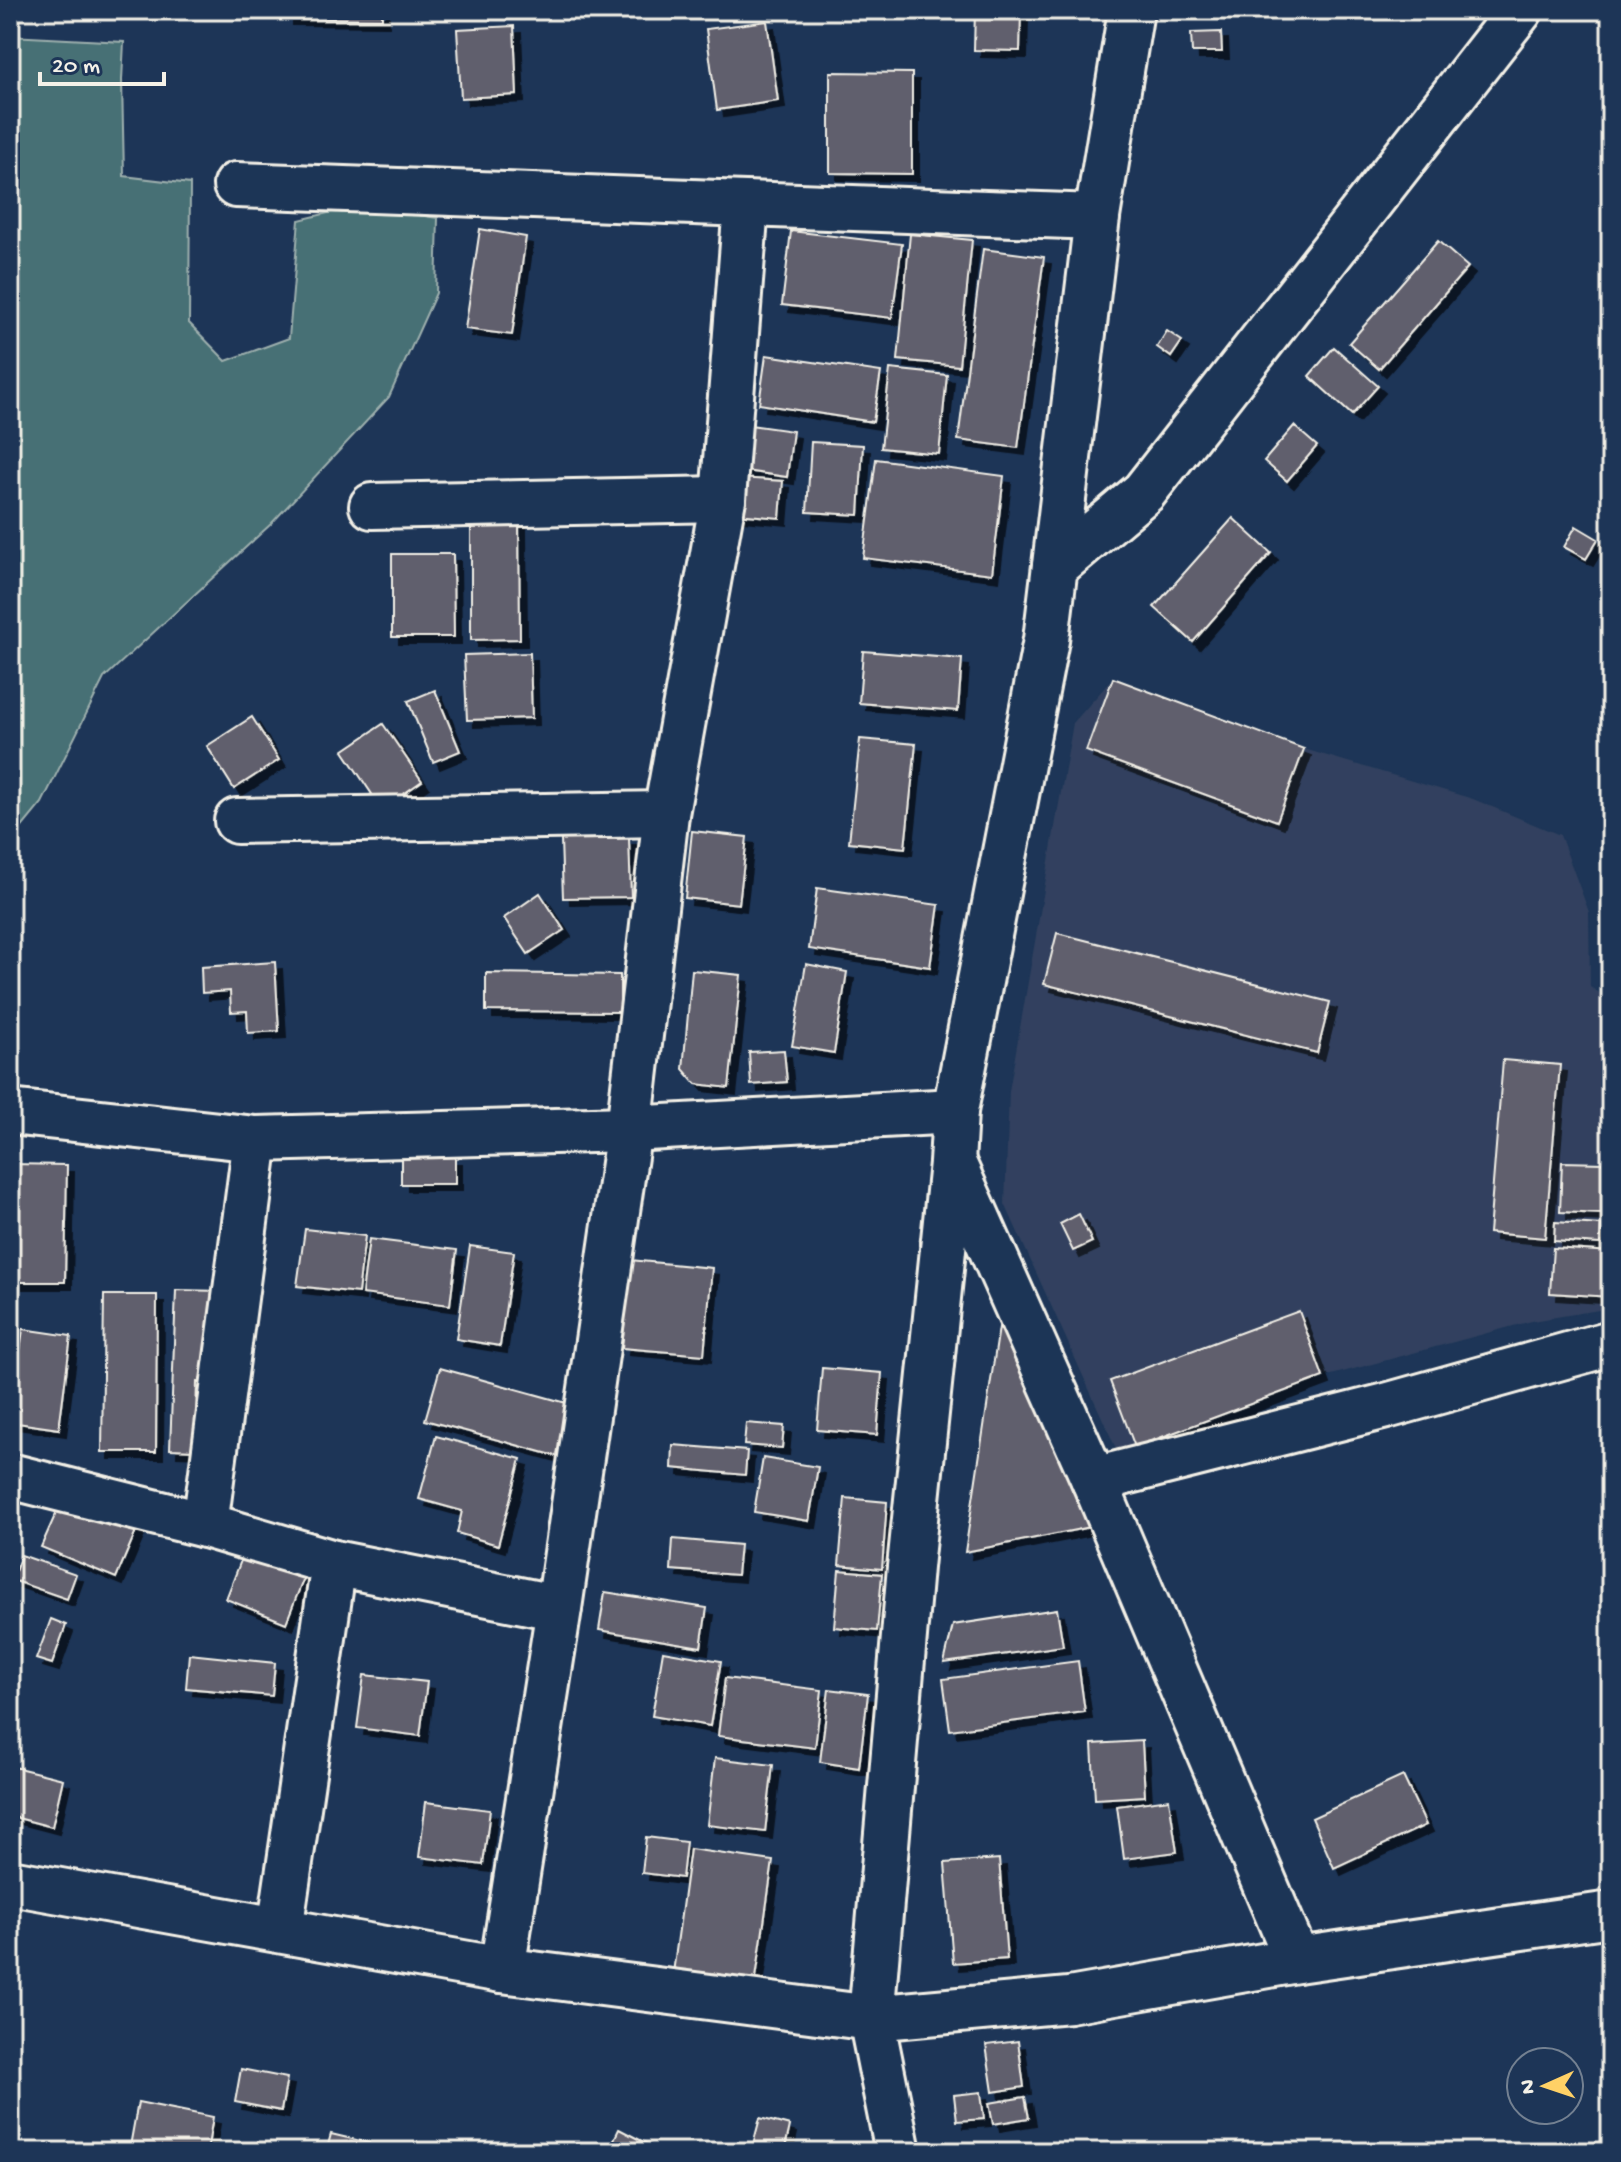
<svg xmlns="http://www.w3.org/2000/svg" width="1621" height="2162" font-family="'Gochi Hand',sans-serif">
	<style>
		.built { fill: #31415e }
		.green { fill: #476f74; stroke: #9eb0ae; stroke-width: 2 }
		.building { fill: #615e6d; stroke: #f4f1e8; stroke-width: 2; filter: url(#shadow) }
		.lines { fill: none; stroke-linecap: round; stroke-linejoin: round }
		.street-casing { stroke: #f4f1e8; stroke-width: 50 }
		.street { stroke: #1d3557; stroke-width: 44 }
	</style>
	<defs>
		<filter id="shadow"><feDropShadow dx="7" dy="7" stdDeviation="0" flood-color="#0009"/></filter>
	</defs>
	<rect width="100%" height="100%" fill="#1d3557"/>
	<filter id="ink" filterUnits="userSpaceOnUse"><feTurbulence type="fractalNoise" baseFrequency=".0125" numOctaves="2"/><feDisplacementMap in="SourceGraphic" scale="16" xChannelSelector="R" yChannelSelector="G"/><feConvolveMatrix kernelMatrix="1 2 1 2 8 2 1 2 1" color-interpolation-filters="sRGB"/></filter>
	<g filter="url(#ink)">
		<polygon class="built" points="1113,678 1304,749 1473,799 1560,835 1589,912 1590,987 1611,1000 1611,1308 1532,1321 1324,1377 1118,1453 1005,1204 1009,1091 1073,723"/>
		<polygon class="green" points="10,36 124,42 122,80 124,176 190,184 189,323 226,361 289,338 299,220 357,206 438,218 436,293 389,397 271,524 104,678 42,803 10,842"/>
		<g class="building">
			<polygon points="286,10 382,10 382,19 286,18"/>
			<polygon points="975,10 1021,10 1020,51 974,50"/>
			<polygon points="767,21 778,101 717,110 706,29"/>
			<polygon points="514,26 517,95 461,98 457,29"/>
			<polygon points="1221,32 1222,52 1192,52 1191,33"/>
			<polygon points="830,72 912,73 912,174 830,173"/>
			<polygon points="480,229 526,237 512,335 465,329"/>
			<polygon points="791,231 902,244 892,318 782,305"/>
			<polygon points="910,234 972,240 959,366 898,360"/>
			<polygon points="1438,241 1468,267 1379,369 1349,343"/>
			<polygon points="983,249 1044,257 1018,448 958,440"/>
			<polygon points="1167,331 1182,341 1171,357 1157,347"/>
			<polygon points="1334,347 1378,386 1352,415 1309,376"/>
			<polygon points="766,355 881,372 873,422 759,404"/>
			<polygon points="890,369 947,375 939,454 881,448"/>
			<polygon points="743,424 793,431 787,477 738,470"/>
			<polygon points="1294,426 1317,446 1287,481 1264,461"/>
			<polygon points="811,442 863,445 859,515 807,512"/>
			<polygon points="876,459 1004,476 992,574 863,558"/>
			<polygon points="739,478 783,481 780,518 736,514"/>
			<polygon points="1233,518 1271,553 1193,642 1154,607"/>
			<polygon points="471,522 519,522 520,639 471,640"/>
			<polygon points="1576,526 1598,539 1586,559 1564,547"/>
			<polygon points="392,554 453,554 454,637 392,637"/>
			<polygon points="863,651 962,659 958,711 859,703"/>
			<polygon points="530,653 532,718 467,720 464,655"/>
			<polygon points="1113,678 1304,749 1277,821 1086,751"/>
			<polygon points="435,690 460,751 433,762 408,701"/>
			<polygon points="252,717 279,760 234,789 207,746"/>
			<polygon points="383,724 422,781 382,809 343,751"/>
			<polygon points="860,739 916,744 905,848 849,842"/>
			<polygon points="692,831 747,837 739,904 685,898"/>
			<polygon points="629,838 631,897 563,898 561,839"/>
			<polygon points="817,888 939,905 930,967 809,949"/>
			<polygon points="540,893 564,930 528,954 504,918"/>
			<polygon points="1057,933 1330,1002 1317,1053 1044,984"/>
			<polygon points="275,962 279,1031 248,1033 247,1011 231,1012 230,991 202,993 201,967"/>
			<polygon points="806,964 847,972 834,1053 792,1046"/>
			<polygon points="692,970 741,975 729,1088 696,1084 683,1069"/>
			<polygon points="486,973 620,975 620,1012 486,1011"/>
			<polygon points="784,1050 787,1082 751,1085 749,1052"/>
			<polygon points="1503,1060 1560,1065 1545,1238 1489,1233"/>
			<rect x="401" y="1157" width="54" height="27"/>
			<polygon points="1562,1162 1604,1163 1603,1214 1560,1212"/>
			<polygon points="10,1164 67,1165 65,1282 10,1282"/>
			<polygon points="1079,1214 1092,1242 1073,1251 1060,1224"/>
			<polygon points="1555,1222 1601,1225 1600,1244 1554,1241"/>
			<polygon points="305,1229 365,1236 358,1293 297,1286"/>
			<polygon points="369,1239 457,1250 450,1305 362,1294"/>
			<polygon points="470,1246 514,1252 500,1346 456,1339"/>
			<polygon points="1553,1248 1611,1252 1611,1297 1550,1293"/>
			<polygon points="630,1260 712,1268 704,1355 622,1348"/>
			<polygon points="176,1290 223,1291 220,1383 197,1382 195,1450 170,1449"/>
			<polygon points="104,1295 157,1295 156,1452 102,1452"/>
			<polygon points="1299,1311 1323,1377 1135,1447 1110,1381"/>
			<polygon points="1001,1314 1106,1524 965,1552"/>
			<polygon points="23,1329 71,1336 59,1429 10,1422"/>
			<polygon points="440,1368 581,1407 567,1459 425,1420"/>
			<polygon points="822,1368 882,1373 877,1435 817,1430"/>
			<polygon points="746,1423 784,1426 782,1448 744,1445"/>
			<polygon points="436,1436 521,1459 498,1545 457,1533 462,1511 419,1499"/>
			<polygon points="673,1445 747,1451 745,1475 672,1468"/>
			<polygon points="763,1458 818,1467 809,1521 754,1512"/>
			<polygon points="65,1493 139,1524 116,1578 41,1547"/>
			<polygon points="845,1498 887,1502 882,1569 839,1565"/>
			<polygon points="673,1539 740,1545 737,1575 671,1570"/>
			<polygon points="247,1545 307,1570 286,1623 226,1599"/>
			<polygon points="21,1555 76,1574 67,1599 12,1580"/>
			<polygon points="839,1570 882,1574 877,1631 834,1627"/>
			<polygon points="605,1592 707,1608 701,1647 599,1630"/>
			<polygon points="1057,1609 1063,1646 944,1663 953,1625"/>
			<polygon points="51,1619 66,1625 52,1664 36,1659"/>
			<polygon points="663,1651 721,1661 710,1726 652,1716"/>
			<polygon points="189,1654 275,1663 272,1696 186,1688"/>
			<polygon points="1078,1661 1085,1712 950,1730 943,1679"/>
			<polygon points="364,1675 427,1682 420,1736 357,1728"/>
			<polygon points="725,1678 822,1690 815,1748 718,1736"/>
			<polygon points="829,1689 868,1694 859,1768 820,1762"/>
			<polygon points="1142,1741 1145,1796 1095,1799 1092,1744"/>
			<polygon points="715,1758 773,1765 765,1832 707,1825"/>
			<polygon points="10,1766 63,1779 52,1827 10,1816"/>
			<polygon points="1403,1776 1426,1825 1334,1868 1312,1818"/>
			<polygon points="1169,1799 1177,1852 1124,1859 1117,1806"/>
			<polygon points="426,1802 490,1810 483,1865 419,1857"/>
			<polygon points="646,1837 686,1842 682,1878 642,1873"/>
			<polygon points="690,1849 773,1861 755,1985 673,1973"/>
			<polygon points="999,1859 1007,1959 953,1963 945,1863"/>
			<polygon points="1018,2041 1024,2087 993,2092 986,2045"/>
			<polygon points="241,2069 287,2078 281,2111 235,2102"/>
			<polygon points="981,2092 984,2119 957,2121 954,2095"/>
			<polygon points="1025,2097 1029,2118 993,2124 989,2103"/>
			<polygon points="138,2102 213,2117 207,2152 129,2152"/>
			<polygon points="760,2118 790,2126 784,2152 751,2152"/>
			<polygon points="619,2129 663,2152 608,2152"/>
			<polygon points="331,2134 369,2143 367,2152 326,2152"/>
		</g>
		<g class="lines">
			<g class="street-casing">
				<g id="street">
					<polyline points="236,185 1097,217"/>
					<polyline points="372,506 723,499"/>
					<polyline points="1055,567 1144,492 1520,10"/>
					<polyline points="237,821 666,814"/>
					<polyline points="10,1112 256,1139 629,1129 955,1111"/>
					<polyline points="954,1165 1094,1480 1297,1960"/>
					<polyline points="10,1476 205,1525 334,1563 559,1608"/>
					<polyline points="1094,1480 1386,1406 1611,1343"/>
					<polyline points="205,1525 256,1139"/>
					<polyline points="10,1882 502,1970 871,2018 1069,2000 1297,1960 1611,1914"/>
					<polyline points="280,1930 334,1563"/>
					<polyline points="502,1970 559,1608 629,1129 666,814 723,499 746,205"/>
					<polyline points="898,2152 871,2018 910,1567 952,1163 955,1111 1046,640 1097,217 1131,10"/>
				</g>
			</g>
			<use href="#street" class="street"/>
		</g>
	</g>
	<rect width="1621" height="2162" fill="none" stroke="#1d3557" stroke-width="40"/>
	<rect x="20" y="20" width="1581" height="2122" fill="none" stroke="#f4f1e8" stroke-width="3" filter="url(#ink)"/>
	<g transform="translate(1545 2086) rotate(267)"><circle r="38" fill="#1d3557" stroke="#738091" stroke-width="2"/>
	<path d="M0-6L14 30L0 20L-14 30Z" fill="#ffd166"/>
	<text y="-12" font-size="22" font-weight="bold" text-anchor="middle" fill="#f4f1e8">N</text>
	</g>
	<path d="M40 72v12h124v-12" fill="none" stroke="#f4f1e8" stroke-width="4"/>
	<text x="52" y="72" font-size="24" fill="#f4f1e8" stroke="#1d3557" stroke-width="6" paint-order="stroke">20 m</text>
</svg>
